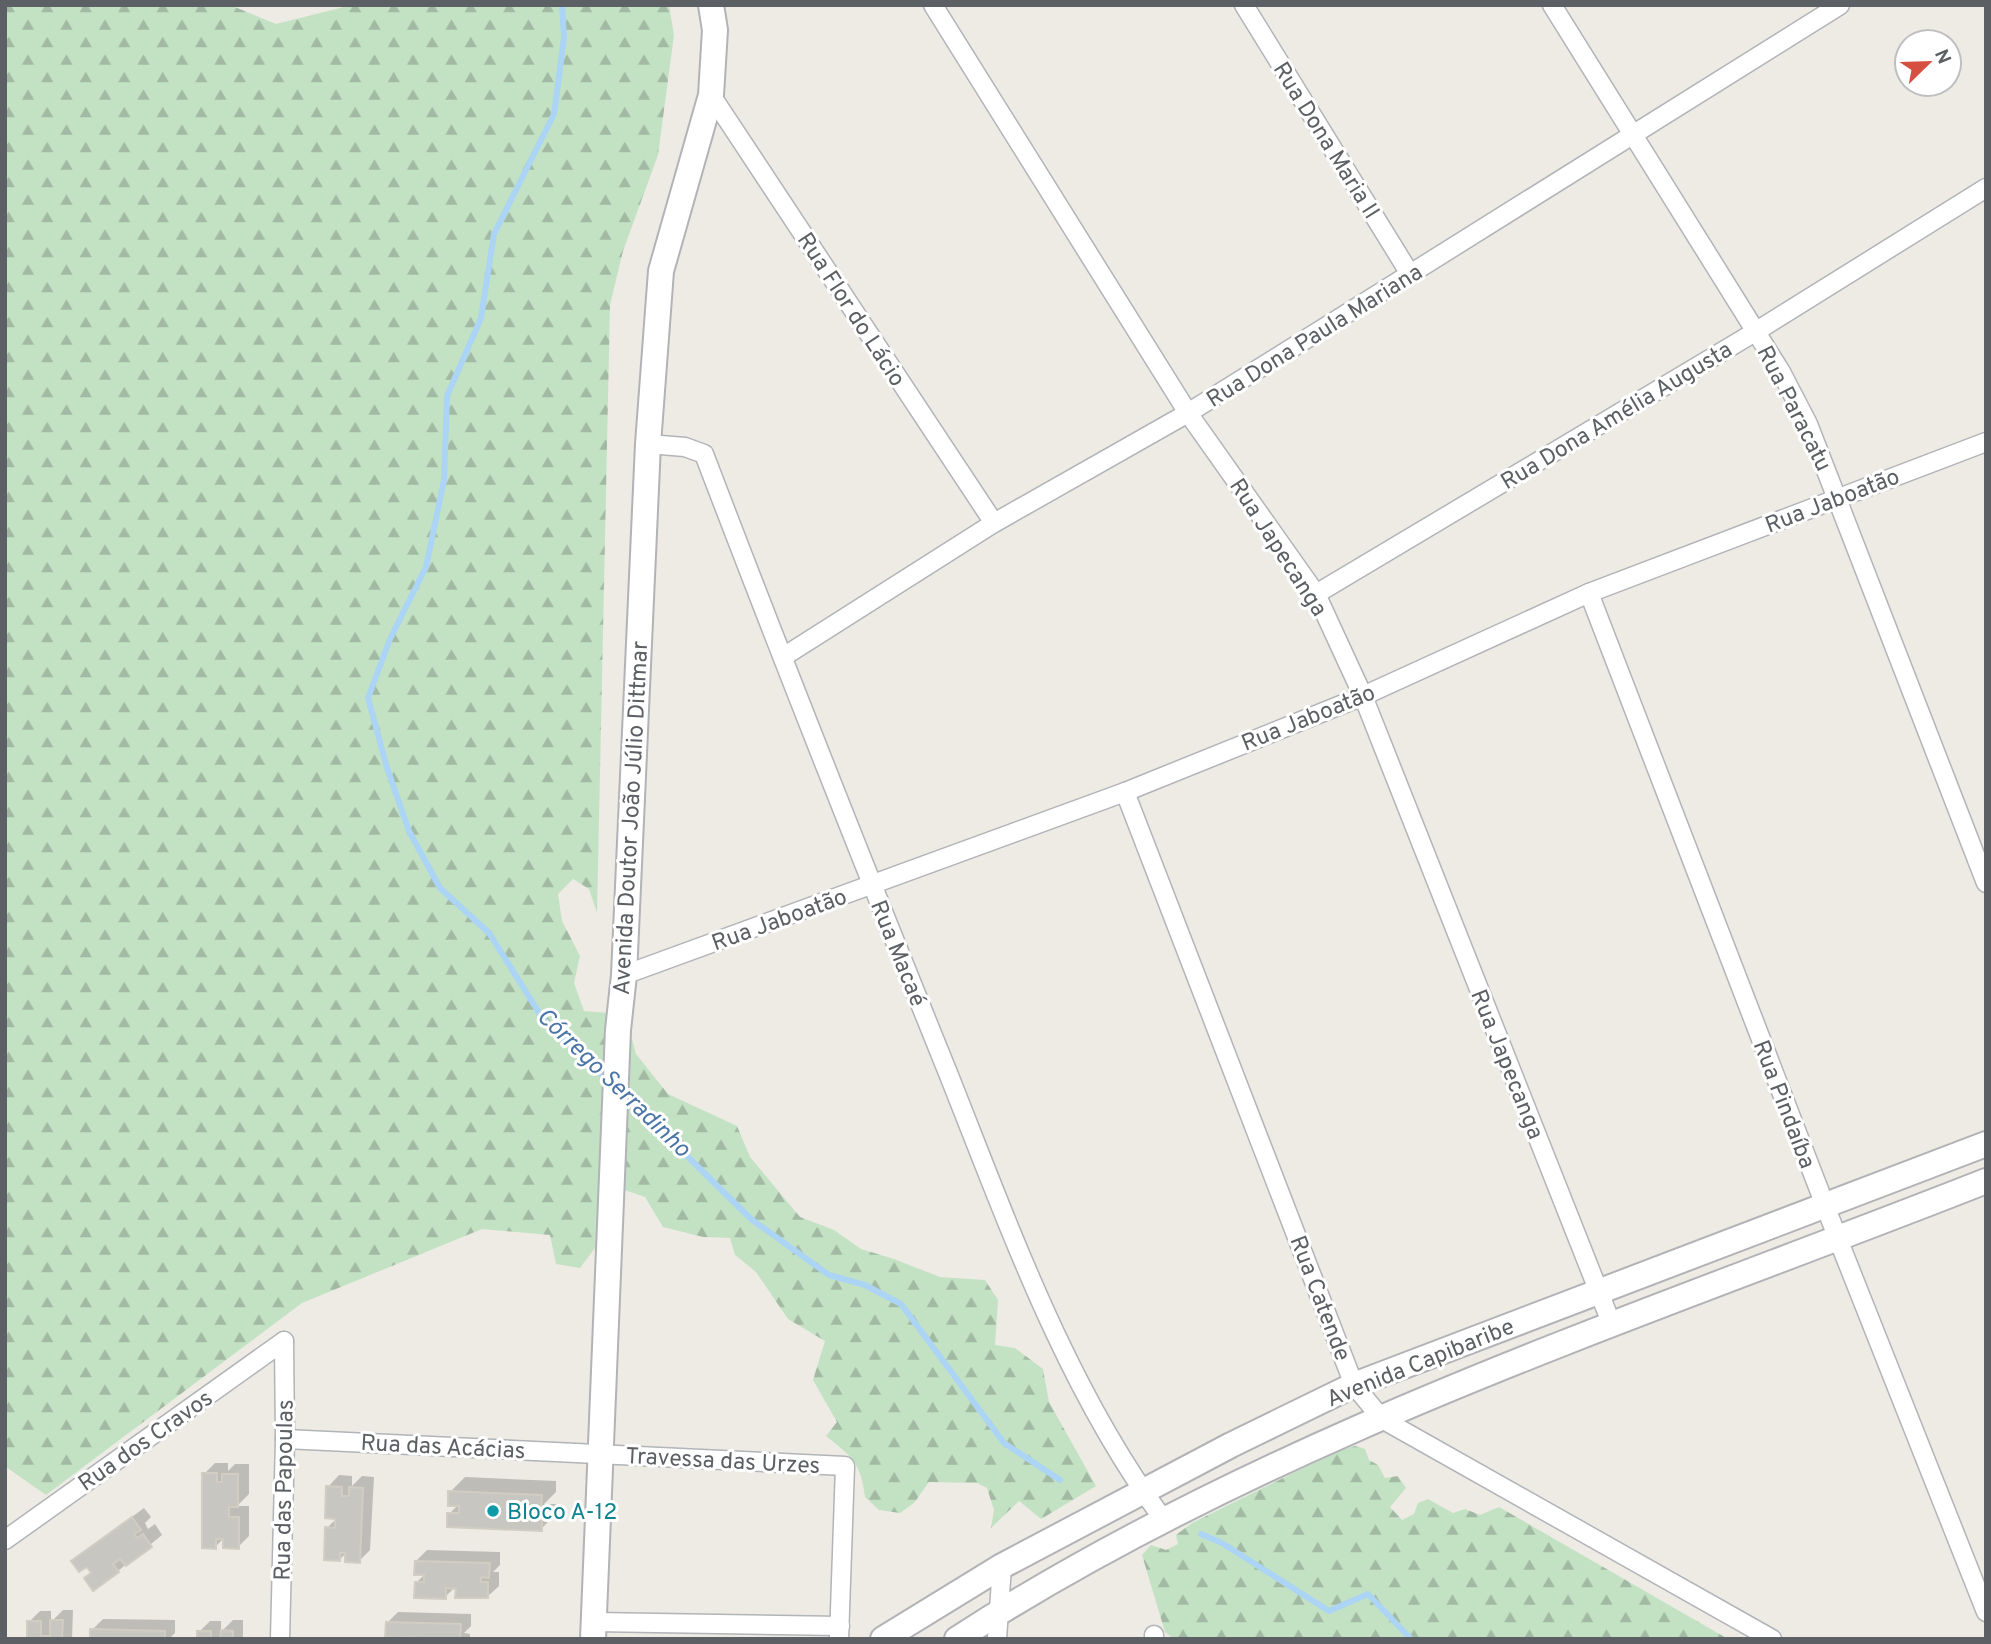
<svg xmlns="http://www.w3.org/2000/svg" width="1991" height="1644" font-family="Overpass,sans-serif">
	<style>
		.forest { fill: url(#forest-firs) }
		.shadow { fill: #0003 }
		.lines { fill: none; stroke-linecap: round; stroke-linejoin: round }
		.stream { stroke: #acd4f5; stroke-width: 6 }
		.building { fill: #c8c6c1; stroke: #d1cdc3; stroke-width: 2 }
		.street-casing { stroke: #b1b4b8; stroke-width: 21 }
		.secondary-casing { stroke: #b1b3b7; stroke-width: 28 }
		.street { stroke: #fff; stroke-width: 18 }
		.secondary { stroke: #fff; stroke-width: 24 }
		.culture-dot { fill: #0f9aa8; stroke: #fff; stroke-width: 2.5 }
		.labels { text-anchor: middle; stroke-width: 6; stroke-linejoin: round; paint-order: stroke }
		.street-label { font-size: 23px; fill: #5c5f63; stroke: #fff }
		.culture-label { font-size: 23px; fill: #0d838f; stroke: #fff; text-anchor: start }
		.water-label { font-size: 24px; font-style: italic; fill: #4b75a6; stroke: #fff }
	</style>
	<defs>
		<pattern id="forest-firs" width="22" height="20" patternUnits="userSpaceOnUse" patternTransform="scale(1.75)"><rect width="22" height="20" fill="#c3e2c4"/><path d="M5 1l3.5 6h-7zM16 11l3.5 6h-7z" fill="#a2baa3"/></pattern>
	</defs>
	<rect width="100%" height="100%" fill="#edebe4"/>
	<g class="forest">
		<path d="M5,5H230L276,24L352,5H669L674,35L658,155L623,251L610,305L597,913L589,889L573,879L558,894L562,921L580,956L574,983L584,1011L609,1013L632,1039L636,1054L668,1094L737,1126L750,1157L800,1217L834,1230L861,1249L894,1259L940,1277L985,1280L998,1300L995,1345L1015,1348L1043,1369L1049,1402L1096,1486L1041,1519L1019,1501L991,1528L994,1510L987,1488L977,1483L929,1482L914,1503L900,1513L879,1510L865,1497C861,1463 852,1457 826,1436L837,1422L813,1380L825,1341L788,1319L756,1272L735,1255L730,1238L703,1237L663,1227L645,1197L613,1186L598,1244L580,1268L556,1264L550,1235L482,1229L302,1303L46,1495L6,1467Z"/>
		<polygon points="1355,1446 1365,1449 1369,1460 1378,1465 1385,1478 1398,1476 1406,1488 1390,1507 1402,1520 1414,1514 1418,1503 1428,1499 1453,1513 1465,1509 1480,1515 1499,1507 1728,1639 1174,1639 1165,1632 1142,1555 1151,1545 1166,1550 1178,1544 1176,1535 1192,1523 1340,1450"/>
	</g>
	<g class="shadow">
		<polygon points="215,1463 228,1463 228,1471 235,1464 249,1464 249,1494 237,1506 249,1506 249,1536 238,1547 225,1537 215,1547 204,1474"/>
		<polygon points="339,1475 352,1476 352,1486 362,1476 374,1477 370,1550 359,1561 347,1552 340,1559 327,1528 338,1517 328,1487"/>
		<polygon points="465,1477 556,1481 556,1492 544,1504 556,1504 556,1514 541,1529 449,1514 458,1505 450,1492"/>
		<polygon points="144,1508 151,1517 145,1523 148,1529 155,1524 162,1535 118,1571 86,1578 92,1572 87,1565 73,1561"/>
		<polygon points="427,1550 500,1552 500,1565 493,1572 499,1572 499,1586 487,1597 457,1585 445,1597 416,1583 426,1573 416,1561"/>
		<polygon points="63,1610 73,1610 72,1639 29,1639 29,1622 40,1611 51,1611 51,1622"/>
		<polygon points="398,1612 471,1614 471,1626 464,1633 470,1634 470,1639 393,1639 397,1635 387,1623"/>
		<polygon points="103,1619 175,1620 175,1633 169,1639 92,1639 92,1630"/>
		<polygon points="233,1620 243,1620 243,1639 199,1639 199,1632 210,1621 221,1621 221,1632"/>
	</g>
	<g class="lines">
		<g class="stream">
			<polyline points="562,5 564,38 554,114 494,234 481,318 447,396 444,480 426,567 390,639 368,698 387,768 409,831 440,888 489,933 543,1019 610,1082"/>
			<polyline points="621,1091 751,1219 829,1275 865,1285 901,1304 1004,1443 1060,1480"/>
			<polyline points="1201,1534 1222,1543 1329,1611 1368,1594 1411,1639"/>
		</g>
	</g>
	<g class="building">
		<polygon points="202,1473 217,1473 217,1482 222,1482 222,1474 238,1474 238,1507 229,1507 229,1517 239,1517 239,1549 223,1548 223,1539 216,1539 216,1549 202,1548"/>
		<polygon points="326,1486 342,1487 342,1496 349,1496 349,1487 363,1488 360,1563 345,1562 345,1553 340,1553 340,1561 324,1560 325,1527 335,1528 335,1519 325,1518"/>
		<polygon points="448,1491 542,1495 541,1509 527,1508 527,1518 542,1518 542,1531 447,1527 447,1513 459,1513 459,1506 448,1506"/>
		<polygon points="132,1517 141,1530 134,1534 137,1538 143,1534 152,1547 126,1566 120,1559 113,1564 119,1572 93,1591 84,1578 91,1573 87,1567 79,1572 71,1561"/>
		<polygon points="415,1561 490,1563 489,1578 481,1577 481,1582 488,1582 488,1598 455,1598 456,1589 446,1588 446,1599 414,1598 415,1582 424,1582 424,1575 414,1575"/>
		<polygon points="50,1620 63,1620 62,1639 27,1639 27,1621 41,1621 41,1636 50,1636"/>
		<polygon points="386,1622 461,1624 460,1639 385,1637"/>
		<polygon points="90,1629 165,1631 165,1639 90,1639"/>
		<polygon points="221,1630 233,1631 233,1639 220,1639"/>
		<rect x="197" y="1631" width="14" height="8"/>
	</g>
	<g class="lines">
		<g class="street-casing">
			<g id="street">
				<polyline points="933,5 1188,413 1316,594 1363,696 1612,1325"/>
				<polyline points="1244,5 1410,274"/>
				<polyline points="1552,5 1781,372 1808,424 1986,883"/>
				<polyline points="711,95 994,523"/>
				<path d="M648,444L685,447L704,454C783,661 865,868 948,1073C1009,1226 1065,1386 1163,1519"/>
				<polyline points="1589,593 1838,1239 1986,1612"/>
				<polyline points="1316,594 1755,332 1986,188"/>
				<polyline points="783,657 994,523 1188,413 1840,5"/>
				<polyline points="1125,792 1354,1385 1382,1419 1772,1639"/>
				<polyline points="624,975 1125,792 1363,696 1589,593 1986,442"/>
				<polyline points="285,1439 845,1466 839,1639"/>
				<polyline points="5,1540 284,1341"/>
				<polyline points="594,1622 840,1626"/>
				<polyline points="280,1639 285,1439 284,1341"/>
				<polyline points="997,1639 1002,1566"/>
				<polyline points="1154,1639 1154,1635"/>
			</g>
		</g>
		<g class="secondary-casing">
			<g id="secondary">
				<polyline points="593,1639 618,1030 624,975 648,444 661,271 711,95 715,30 711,5"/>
				<polyline points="883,1639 1002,1566 1231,1445 1354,1385 1986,1144"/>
				<path d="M957,1639C1273,1435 1638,1318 1986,1181"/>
			</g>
		</g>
		<use href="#street" class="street"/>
		<use href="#secondary" class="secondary"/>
	</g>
	<circle class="culture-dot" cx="493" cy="1511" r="7"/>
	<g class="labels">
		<g class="street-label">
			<text transform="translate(1327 140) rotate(58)" y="8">Rua Dona Maria II</text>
			<text transform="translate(852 309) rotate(57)" y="8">Rua Flor do Lácio</text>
			<text transform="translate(1314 335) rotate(-32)" y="8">Rua Dona Paula Mariana</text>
			<text transform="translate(1795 408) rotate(63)" y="8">Rua Paracatu</text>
			<text transform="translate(1616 415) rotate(-31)" y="8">Rua Dona Amélia Augusta</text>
			<text transform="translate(1832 500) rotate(-21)" y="8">Rua Jaboatão</text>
			<text transform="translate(1279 547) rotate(57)" y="8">Rua Japecanga</text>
			<text transform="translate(1308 717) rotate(-22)" y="8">Rua Jaboatão</text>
			<text transform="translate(630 818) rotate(-87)" y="8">Avenida Doutor João Júlio Dittmar</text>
			<text transform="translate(779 919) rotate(-20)" y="8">Rua Jaboatão</text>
			<text transform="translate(899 953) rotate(68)" y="8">Rua Macaé</text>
			<text transform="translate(1508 1064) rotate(68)" y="8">Rua Japecanga</text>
			<text transform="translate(1785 1104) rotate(69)" y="8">Rua Pindaíba</text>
			<text transform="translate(1321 1298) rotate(69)" y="8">Rua Catende</text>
			<text transform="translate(1420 1362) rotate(-22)" y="8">Avenida Capibaribe</text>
			<text transform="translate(145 1440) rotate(-35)" y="8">Rua dos Cravos</text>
			<text transform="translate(443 1446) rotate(3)" y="8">Rua das Acácias</text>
			<text transform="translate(723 1460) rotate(3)" y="8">Travessa das Urzes</text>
			<text transform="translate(283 1490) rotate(-89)" y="8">Rua das Papoulas</text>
		</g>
		<g class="culture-label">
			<text x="507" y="1519">Bloco A-12</text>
		</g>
		<g class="water-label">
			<text transform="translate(614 1082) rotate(44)" y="8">Córrego Serradinho</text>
		</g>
	</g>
	<rect width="1991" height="1644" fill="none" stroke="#5c5f63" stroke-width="14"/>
	<g transform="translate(1928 63) rotate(67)"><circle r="33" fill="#ffffff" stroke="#bebfc1" stroke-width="2"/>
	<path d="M0-5L12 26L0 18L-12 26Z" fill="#d65041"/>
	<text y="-10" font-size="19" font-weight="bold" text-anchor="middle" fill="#5c5f63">N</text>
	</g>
</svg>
